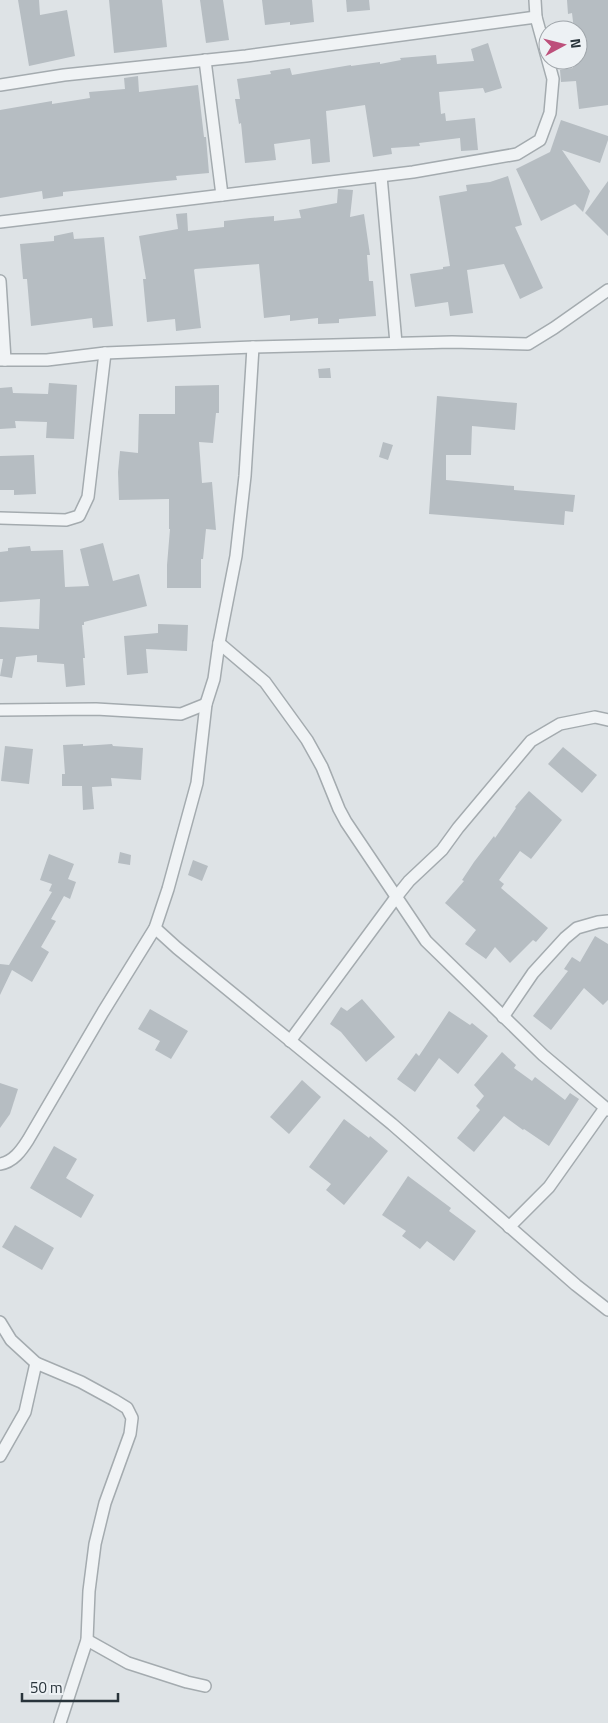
<svg xmlns="http://www.w3.org/2000/svg" width="608" height="1723" font-family="'Titillium Web',sans-serif">
	<style>
		.building { fill: #b6bdc2 }
		.lines { fill: none; stroke-linecap: round; stroke-linejoin: round }
		.minor-casing { stroke: #a4abaf; stroke-width: 14 }
		.minor { stroke: #f0f3f5; stroke-width: 11 }
	</style>
	<rect width="100%" height="100%" fill="#dee3e6"/>
	<g class="building">
		<polygon points="18,0 39,0 40,15 67,10 75,56 29,66"/>
		<polygon points="109,0 162,0 167,47 114,53"/>
		<polygon points="200,0 223,0 229,40 206,43"/>
		<polygon points="262,0 312,0 314,22 290,25 290,22 265,25"/>
		<polygon points="346,0 369,0 370,10 347,12"/>
		<polygon points="567,0 608,0 608,105 579,109 576,81 561,82 560,70 573,68 572,60 578,60 578,30 574,30 572,13 568,14"/>
		<polygon points="488,43 502,88 485,93 483,88 439,92 441,114 445,113 446,121 475,118 478,150 461,151 460,138 419,143 420,146 391,148 392,154 373,157 365,105 326,111 330,162 312,164 310,139 274,144 276,160 245,163 241,123 239,124 235,99 240,99 237,79 271,74 270,71 290,68 292,75 351,65 351,66 380,62 380,64 401,60 400,58 436,55 437,64 474,61 471,49"/>
		<polygon points="138,76 139,92 198,85 204,137 206,137 209,173 176,176 177,180 156,182 63,192 63,196 43,199 42,191 0,198 0,110 52,101 52,104 90,98 89,92 125,89 124,78"/>
		<polygon points="561,120 608,136 608,140 600,163 562,150 590,191 583,212 575,204 541,221 516,169 550,152"/>
		<polygon points="508,176 522,225 515,227 543,288 520,299 504,264 467,270 473,313 450,316 448,302 415,307 410,274 443,269 443,267 450,266 439,196 467,191 466,185 490,182"/>
		<polygon points="608,181 608,236 585,213"/>
		<polygon points="338,189 353,190 350,217 364,214 370,255 367,255 369,281 373,281 376,316 339,319 339,323 318,324 318,318 290,321 290,315 264,318 259,264 195,269 194,270 201,328 176,331 175,319 147,322 143,279 146,279 139,236 178,229 176,214 187,213 188,231 224,227 224,221 250,218 274,216 274,221 301,218 299,210 337,203"/>
		<polygon points="73,232 74,239 104,237 113,326 93,328 92,318 31,326 27,279 23,279 20,244 54,241 54,236"/>
		<polygon points="330,368 331,378 319,378 318,369"/>
		<polygon points="49,383 77,385 74,439 46,438 47,422 15,421 16,428 0,429 0,388 12,387 13,393 48,394"/>
		<polygon points="219,385 219,413 216,413 213,443 199,442 202,483 212,482 216,530 206,529 203,559 201,559 201,588 167,588 167,565 170,529 169,529 169,499 119,500 118,472 120,451 138,453 139,414 175,414 175,386"/>
		<polygon points="437,396 517,403 515,430 472,426 471,455 446,455 446,480 514,486 514,490 575,495 573,512 565,511 564,525 429,514"/>
		<polygon points="383,442 393,445 388,460 379,457"/>
		<polygon points="34,455 36,494 14,495 14,490 0,490 0,456"/>
		<polygon points="103,543 113,581 139,574 147,606 84,622 84,625 82,625 85,658 83,658 85,685 66,687 64,664 37,662 37,655 16,657 12,678 0,676 3,659 0,659 0,627 39,629 40,599 0,602 0,552 8,551 8,548 30,546 31,551 63,550 65,587 89,586 80,549"/>
		<polygon points="158,624 188,625 187,651 146,649 148,673 127,675 124,636 158,633"/>
		<polygon points="83,744 83,746 112,744 113,746 143,748 141,780 111,778 112,786 92,787 94,809 83,810 82,786 62,786 62,774 65,774 63,745"/>
		<polygon points="5,746 33,749 29,784 1,781"/>
		<polygon points="563,747 597,775 582,793 548,764"/>
		<polygon points="529,791 562,820 531,859 520,851 499,880 504,884 501,888 548,928 536,942 533,940 510,963 495,947 486,959 465,944 476,930 445,903 464,881 462,880 474,862 494,836 495,838 516,808 515,807"/>
		<polygon points="120,852 131,855 130,865 118,863"/>
		<polygon points="49,854 74,864 68,879 76,882 70,899 64,896 51,919 56,921 41,947 49,952 32,982 12,970 0,995 0,964 9,965 52,892 49,891 52,884 40,880"/>
		<polygon points="193,860 208,866 202,881 188,875"/>
		<polygon points="595,936 608,944 608,1000 603,1005 584,988 551,1030 533,1016 568,971 564,969 572,957 580,962"/>
		<polygon points="362,999 395,1037 366,1062 341,1032 330,1024 341,1007 347,1011"/>
		<polygon points="150,1009 188,1031 171,1059 155,1050 160,1041 138,1029"/>
		<polygon points="449,1011 470,1025 472,1023 488,1036 458,1074 439,1058 415,1092 397,1079 416,1053 419,1056"/>
		<polygon points="502,1052 516,1065 514,1068 532,1081 535,1077 565,1100 570,1093 579,1099 549,1146 524,1129 523,1130 504,1116 474,1152 457,1138 480,1110 476,1106 484,1096 474,1085"/>
		<polygon points="302,1080 321,1097 289,1134 270,1117"/>
		<polygon points="0,1083 18,1089 10,1114 0,1128"/>
		<polygon points="344,1119 369,1138 370,1136 388,1151 344,1205 326,1190 331,1184 309,1167"/>
		<polygon points="54,1146 77,1159 66,1178 94,1195 81,1218 30,1188"/>
		<polygon points="408,1176 451,1208 449,1211 476,1231 454,1261 427,1241 420,1249 402,1236 406,1231 382,1215"/>
		<polygon points="15,1225 54,1248 42,1270 2,1247"/>
	</g>
	<g class="lines">
		<g class="minor-casing">
			<g id="minor">
				<polyline points="205,60 222,195"/>
				<polyline points="0,85 64,75 246,56 536,17"/>
				<polyline points="381,176 396,343"/>
				<polyline points="0,222 413,172 517,154 540,140 550,113 553,79 536,17 535,0"/>
				<polyline points="0,281 5,360"/>
				<polyline points="0,360 47,360 105,353 253,347 452,342 528,344 554,328 608,290"/>
				<polyline points="0,518 66,520 79,516 88,497 105,353"/>
				<polyline points="219,643 265,682 307,740 322,767 339,809 346,822 426,941 543,1055 608,1110"/>
				<polyline points="0,710 96,709 181,714 206,704"/>
				<polyline points="155,928 177,948 392,1124 576,1285 608,1310"/>
				<polyline points="503,1017 533,973 565,938 577,928 598,922 608,921"/>
				<polyline points="290,1041 397,896 409,881 442,850 458,828 531,741 560,724 595,717 608,720"/>
				<path d="M0,1164C13,1162 21,1151 28,1140L103,1012L155,928L168,889L197,783L206,704L214,679L219,643L236,556L245,476L253,347"/>
				<polyline points="509,1227 549,1187 605,1108"/>
				<polyline points="0,1322 11,1340 36,1363 81,1382 114,1400 127,1408 132,1418 130,1434 105,1503 95,1544 89,1591 87,1640 60,1723"/>
				<polyline points="0,1456 25,1412 36,1363"/>
				<polyline points="87,1640 128,1663 187,1682 205,1686"/>
			</g>
		</g>
		<use href="#minor" class="minor"/>
	</g>
	<g transform="translate(563 45) rotate(83)"><circle r="24" fill="#edf1f4" stroke="#9fa5aa"/>
	<path d="M0-4L9 19L0 12L-9 19Z" fill="#bd507b"/>
	<text y="-8" font-size="14" font-weight="bold" text-anchor="middle" fill="#29343b">N</text>
	</g>
	<path d="M22 1693v8h96v-8" fill="none" stroke="#29343b" stroke-width="2.5"/>
	<text x="30" y="1693" font-size="15" fill="#29343b" stroke="#edf1f4" stroke-width="4" paint-order="stroke">50 m</text>
</svg>
